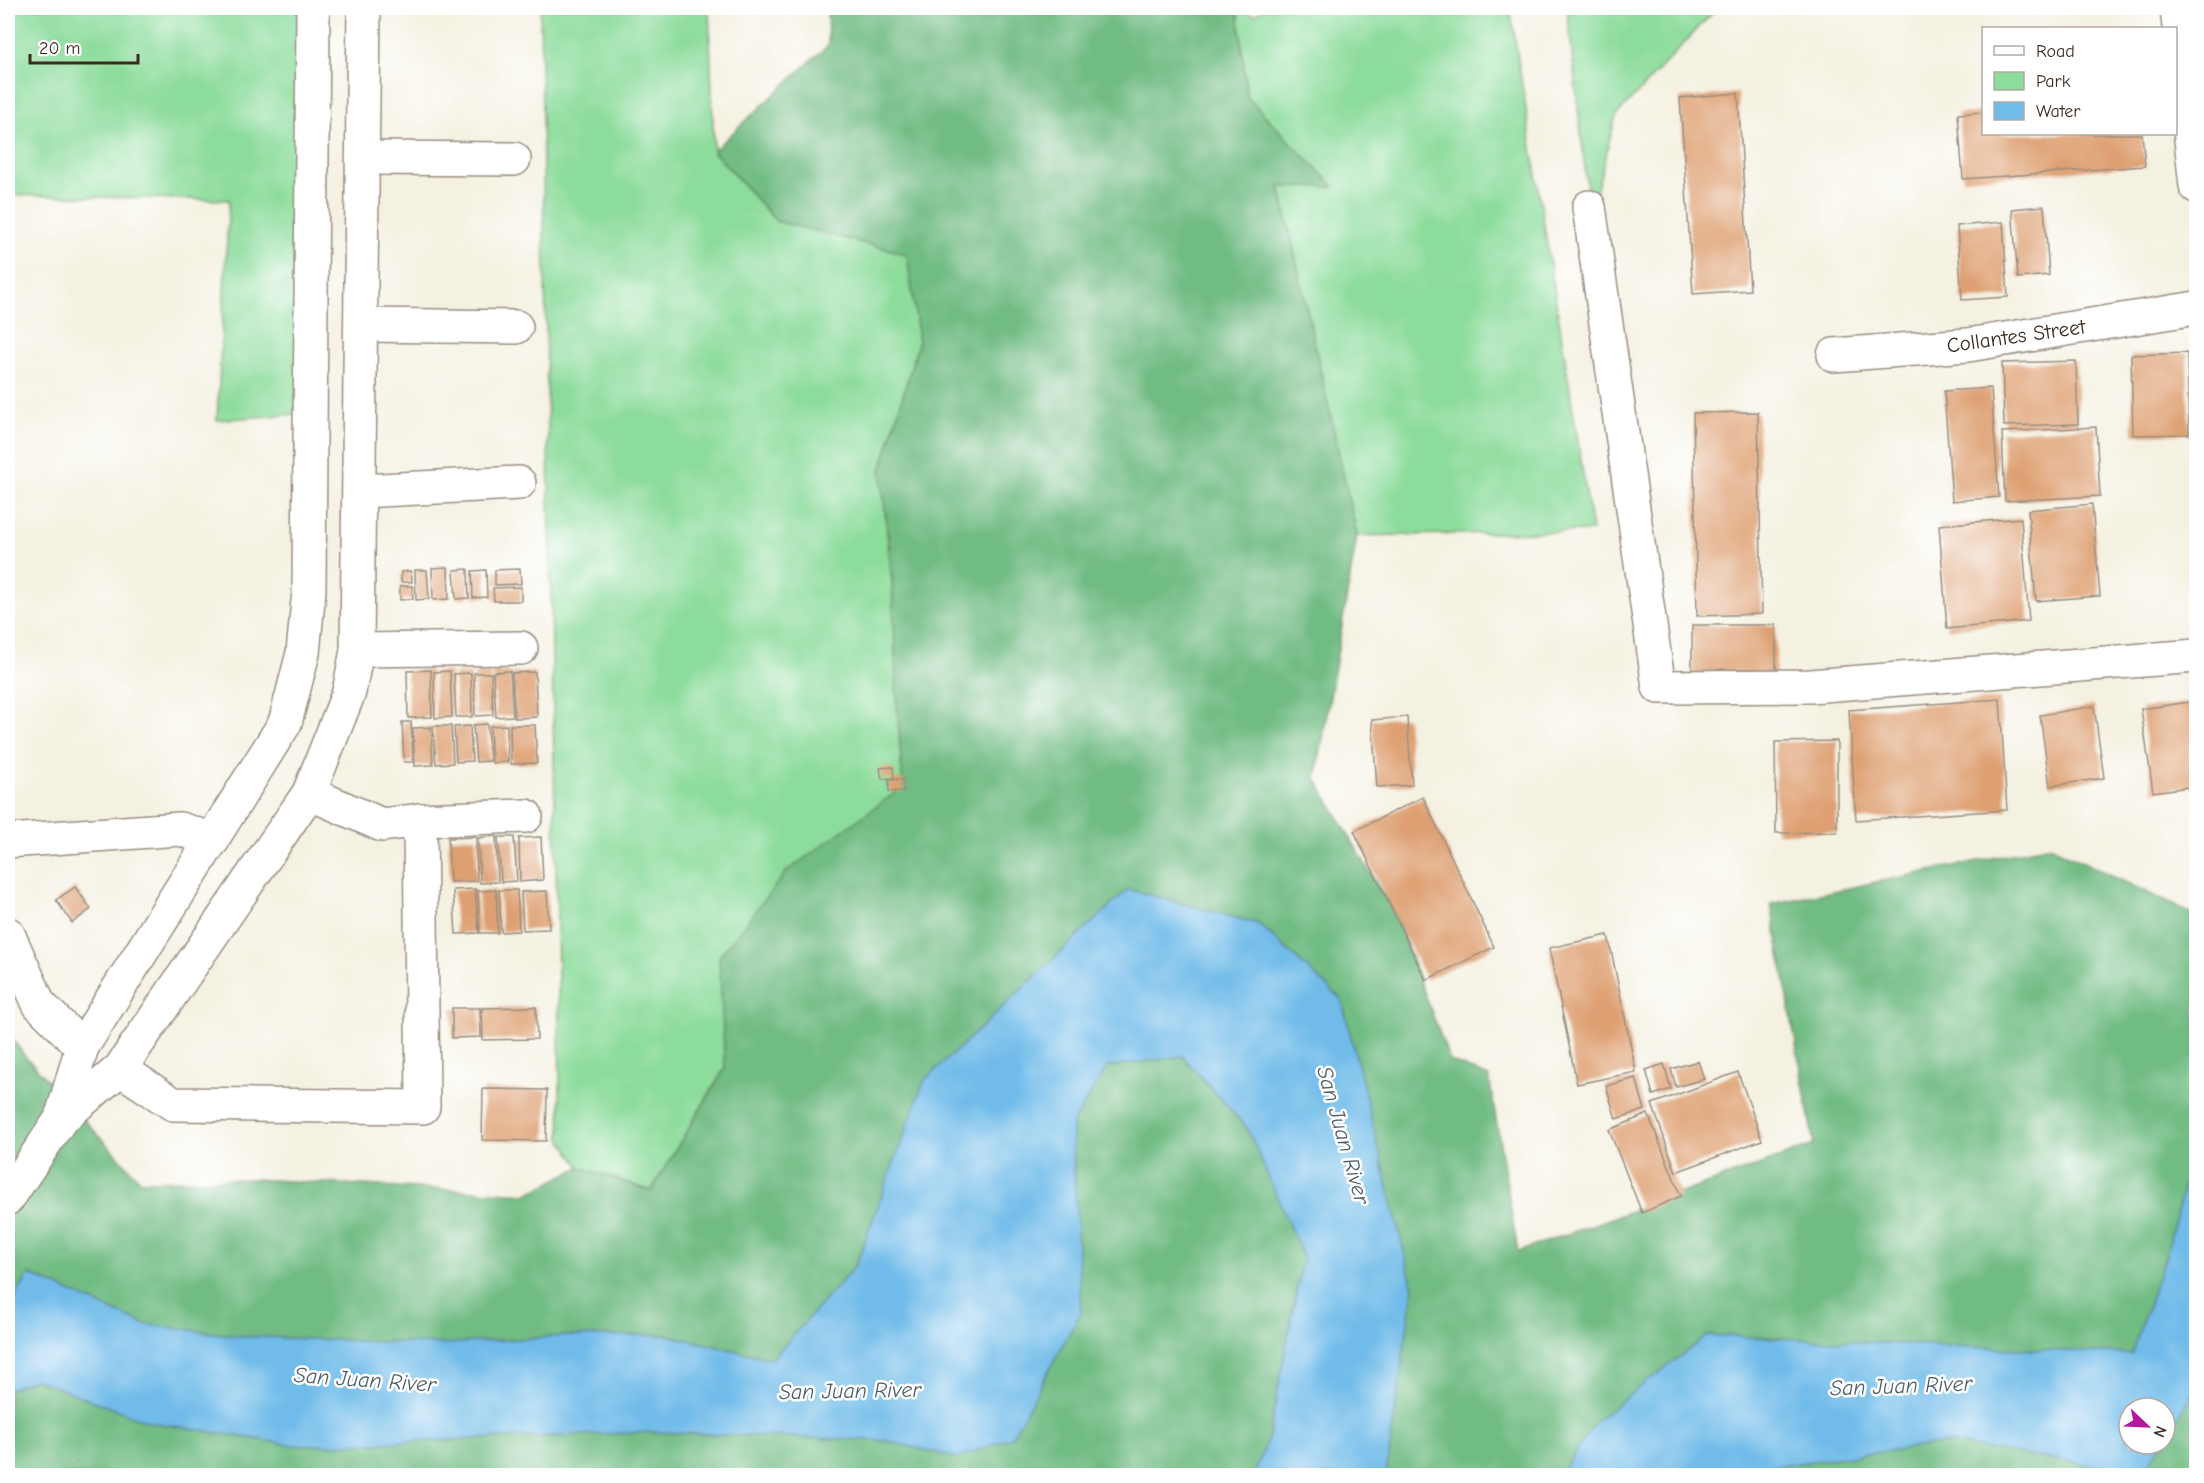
<svg xmlns="http://www.w3.org/2000/svg" width="2204" height="1483" font-family="'Comic Neue',sans-serif">
	<style>
		.green { fill: #8cdc9b; stroke: #64835c; stroke-width: 1.5 }
		.forest { fill: #71bc83; stroke: #567350; stroke-width: 1.5; fill-rule: evenodd }
		.water { fill: #6fbbe9; stroke: #557284; stroke-width: 1.5 }
		.building { fill: #dea072 }
		.lines { fill: none; stroke-linecap: round; stroke-linejoin: round }
		.street-casing { stroke: #988e80; stroke-width: 36 }
		.street { stroke: #fff; stroke-width: 33 }
		.labels { text-anchor: middle; stroke-width: 5; stroke-linejoin: round; paint-order: stroke }
		.street-label { font-size: 21px; fill: #3b2a1e; stroke: #fff }
		.water-label { font-size: 22px; font-style: italic; fill: #4d5d65; stroke: #fff }
	</style>
	<rect width="100%" height="100%" fill="#fff"/>
	<filter id="ink" filterUnits="userSpaceOnUse"><feTurbulence type="fractalNoise" baseFrequency=".0167" numOctaves="2"/><feDisplacementMap in="SourceGraphic" scale="12" xChannelSelector="R" yChannelSelector="G"/><feConvolveMatrix kernelMatrix="1 2 1 2 8 2 1 2 1" color-interpolation-filters="sRGB"/></filter>
	<filter id="wash" filterUnits="userSpaceOnUse"><feTurbulence type="fractalNoise" baseFrequency=".008" numOctaves="4" result="noise"/><feDisplacementMap in="SourceGraphic" scale="24" xChannelSelector="R" yChannelSelector="G"/><feGaussianBlur stdDeviation="1.35" result="paint"/><feColorMatrix in="noise" values="0 0 0 0 0 0 0 0 0 0 0 0 0 0 0 0 0 1.4 0 .05"/><feComposite in="paint" operator="in"/></filter>
	<g filter="url(#wash)">
		<rect width="100%" height="100%" fill="#f4f1e1"/>
		<g class="green">
			<polygon points="8,8 313,8 310,413 217,420 229,200 8,195"/>
			<polygon points="540,8 709,8 714,152 776,221 907,254 919,341 881,471 892,583 904,789 720,957 725,1068 651,1191 580,1167 561,1139"/>
			<polygon points="1264,8 1510,8 1592,531 1357,536 1280,187 1333,186 1247,97 1238,10 1255,15"/>
			<polygon points="1567,8 1717,8 1616,116 1590,215"/>
		</g>
		<path class="forest" d="M827,8H1232L1238,10L1247,97L1334,187H1280L1357,536L1316,779L1395,915L1450,1061L1489,1077L1518,1252L1814,1145L1771,904L2050,846L2196,916V1475H8V1033L24,1055L141,1181L252,1179L527,1194L580,1167L651,1191L725,1068L719,957L787,871L903,787L897,706L892,573L881,471L919,341L907,254L776,221L713,151L828,45ZM2129,1408H2165V1444H2129Z"/>
		<g class="water">
			<polygon points="1128,889 1259,924 1342,1000 1413,1288 1386,1475 1254,1475 1269,1436 1303,1257 1247,1128 1182,1056 1107,1067 1072,1124 1081,1312 1012,1437 958,1458 887,1441 653,1432 300,1446 149,1422 35,1379 8,1390 8,1310 29,1274 144,1324 237,1336 443,1344 565,1336 667,1335 772,1359 856,1265 924,1081"/>
			<polygon points="2196,1146 2196,1389 2165,1439 2165,1408 2129,1408 2129,1444 2162,1444 2143,1473 1947,1443 1756,1469 1745,1475 1560,1475 1597,1420 1708,1335 2131,1354 2165,1258 2194,1148"/>
		</g>
		<g id="blocks">
			<g class="building">
				<polygon points="1738,93 1750,290 1693,294 1680,98"/>
				<polygon points="1984,112 1984,134 2142,134 2145,166 1963,179 1958,114"/>
				<polygon points="2044,206 2049,275 2018,278 2012,209"/>
				<polygon points="2003,222 2008,297 1962,300 1957,226"/>
				<polygon points="2187,353 2189,434 2133,435 2131,355"/>
				<polygon points="2076,361 2078,424 2004,426 2002,363"/>
				<polygon points="1991,388 1999,497 1952,501 1944,391"/>
				<polygon points="1758,412 1762,614 1697,616 1693,413"/>
				<polygon points="2096,427 2100,496 2005,501 2002,432"/>
				<polygon points="2092,504 2100,596 2036,601 2028,510"/>
				<polygon points="2021,518 2029,621 1947,629 1939,525"/>
				<polygon points="448,567 449,599 433,600 432,568"/>
				<polygon points="468,569 469,598 456,599 454,570"/>
				<polygon points="520,569 521,584 495,585 495,570"/>
				<polygon points="415,570 427,570 429,599 416,600"/>
				<polygon points="486,570 487,597 473,598 472,571"/>
				<polygon points="411,571 412,582 401,582 401,572"/>
				<polygon points="400,586 412,586 413,599 400,600"/>
				<polygon points="521,587 521,601 494,601 493,588"/>
				<rect x="1692" y="625" width="84" height="57"/>
				<polygon points="431,670 432,717 408,718 407,671"/>
				<polygon points="450,671 452,717 435,718 434,672"/>
				<polygon points="510,671 513,716 496,717 493,672"/>
				<polygon points="535,672 537,717 515,718 512,673"/>
				<polygon points="471,673 472,717 456,717 454,674"/>
				<polygon points="474,673 491,673 493,715 475,716"/>
				<polygon points="2000,699 2007,810 1856,820 1849,710"/>
				<polygon points="2196,701 2196,786 2153,792 2141,709"/>
				<polygon points="2094,706 2104,778 2050,786 2040,715"/>
				<polygon points="1407,717 1412,785 1377,787 1372,720"/>
				<polygon points="402,722 411,722 413,762 404,762"/>
				<polygon points="487,724 490,761 476,762 473,725"/>
				<polygon points="507,725 508,762 492,763 490,726"/>
				<polygon points="510,725 535,725 537,763 511,764"/>
				<polygon points="433,726 451,726 453,763 436,764"/>
				<polygon points="470,726 472,761 456,762 454,727"/>
				<polygon points="431,727 433,765 415,766 413,728"/>
				<polygon points="1837,741 1837,832 1776,833 1775,742"/>
				<polygon points="893,767 894,778 882,779 880,768"/>
				<polygon points="903,779 904,791 889,792 889,780"/>
				<polygon points="1423,797 1494,947 1426,980 1354,831"/>
				<polygon points="496,836 498,882 480,883 478,838"/>
				<polygon points="476,837 477,881 450,882 448,838"/>
				<polygon points="498,837 514,837 517,881 501,882"/>
				<polygon points="541,837 543,880 520,882 519,838"/>
				<polygon points="75,887 91,909 72,923 56,900"/>
				<polygon points="475,889 479,933 456,934 453,890"/>
				<polygon points="496,890 498,933 480,933 478,891"/>
				<polygon points="499,890 517,890 519,931 501,932"/>
				<polygon points="547,891 549,929 523,930 521,892"/>
				<polygon points="1608,935 1636,1072 1577,1084 1549,948"/>
				<polygon points="536,1007 537,1039 483,1040 482,1008"/>
				<polygon points="452,1008 480,1008 481,1037 452,1038"/>
				<polygon points="1698,1061 1704,1079 1676,1087 1671,1069"/>
				<polygon points="1664,1064 1671,1089 1653,1095 1646,1070"/>
				<polygon points="1738,1072 1762,1140 1676,1172 1652,1104"/>
				<polygon points="1636,1078 1645,1110 1616,1119 1606,1086"/>
				<polygon points="483,1089 547,1090 546,1141 482,1140"/>
				<polygon points="1648,1114 1681,1196 1642,1213 1609,1130"/>
			</g>
		</g>
	</g>
	<g filter="url(#ink)">
		<use href="#blocks" fill-opacity="0" stroke="#988e80" stroke-width="1.5"/>
		<g class="lines">
			<g class="street-casing">
				<g id="street">
					<polyline points="2177,8 2196,186"/>
					<polyline points="363,158 514,159"/>
					<polyline points="1589,207 1659,687 1810,686 2196,656"/>
					<polyline points="362,325 516,327"/>
					<polyline points="1834,355 1968,345 2196,308"/>
					<polyline points="360,491 519,483"/>
					<polyline points="357,650 521,648"/>
					<polyline points="309,793 382,825 420,820 526,816"/>
					<polyline points="8,841 180,829 213,840"/>
					<polyline points="8,934 39,1004 82,1047"/>
					<polyline points="120,1069 173,1104 423,1107 420,820"/>
					<polyline points="61,1119 82,1047 285,723 303,653 309,590 313,8"/>
					<polyline points="8,1198 61,1119 120,1069 309,793 349,692 357,650 364,8"/>
				</g>
			</g>
			<use href="#street" class="street"/>
		</g>
	</g>
	<g class="labels">
		<g class="street-label">
			<text transform="translate(2016 336) rotate(-8)" y="7">Collantes Street</text>
		</g>
		<g class="water-label">
			<text transform="translate(1344 1135) rotate(74)" y="8">San Juan River</text>
			<text transform="translate(365 1379) rotate(4)" y="8">San Juan River</text>
			<text transform="translate(1901 1385) rotate(-2)" y="8">San Juan River</text>
			<text transform="translate(850 1390) rotate(-1)" y="8">San Juan River</text>
		</g>
	</g>
	<rect width="2204" height="1483" fill="none" stroke="#fff" stroke-width="30"/>
	<rect x="1982" y="27" width="195" height="108" fill="#ffffff" stroke="#b1aaa5" stroke-width="1.5"/>
	<rect x="1994" y="46" width="30" height="9" fill="#ffffff" stroke="#b1aaa5" stroke-width="1.5"/>
	<text x="2036" y="57" font-size="18" fill="#3b2a1e">Road</text>
	<rect x="1994" y="72" width="30" height="18" fill="#8cdc9b" stroke="#b1aaa5" stroke-width="1.5"/>
	<text x="2036" y="87" font-size="18" fill="#3b2a1e">Park</text>
	<rect x="1994" y="102" width="30" height="18" fill="#6fbbe9" stroke="#b1aaa5" stroke-width="1.5"/>
	<text x="2036" y="117" font-size="18" fill="#3b2a1e">Water</text>
	<g transform="translate(2147 1426) rotate(113)"><circle r="28" fill="#ffffff" stroke="#b1aaa5" stroke-width="1.5"/>
	<path d="M0-4.5L10 22L0 15L-10 22Z" fill="#b5179e"/>
	<text y="-9" font-size="16" font-weight="bold" text-anchor="middle" fill="#3b2a1e">N</text>
	</g>
	<path d="M30 54v9h108v-9" fill="none" stroke="#3b2a1e" stroke-width="3"/>
	<text x="39" y="54" font-size="18" fill="#3b2a1e" stroke="#ffffff" stroke-width="4.5" paint-order="stroke">20 m</text>
</svg>
